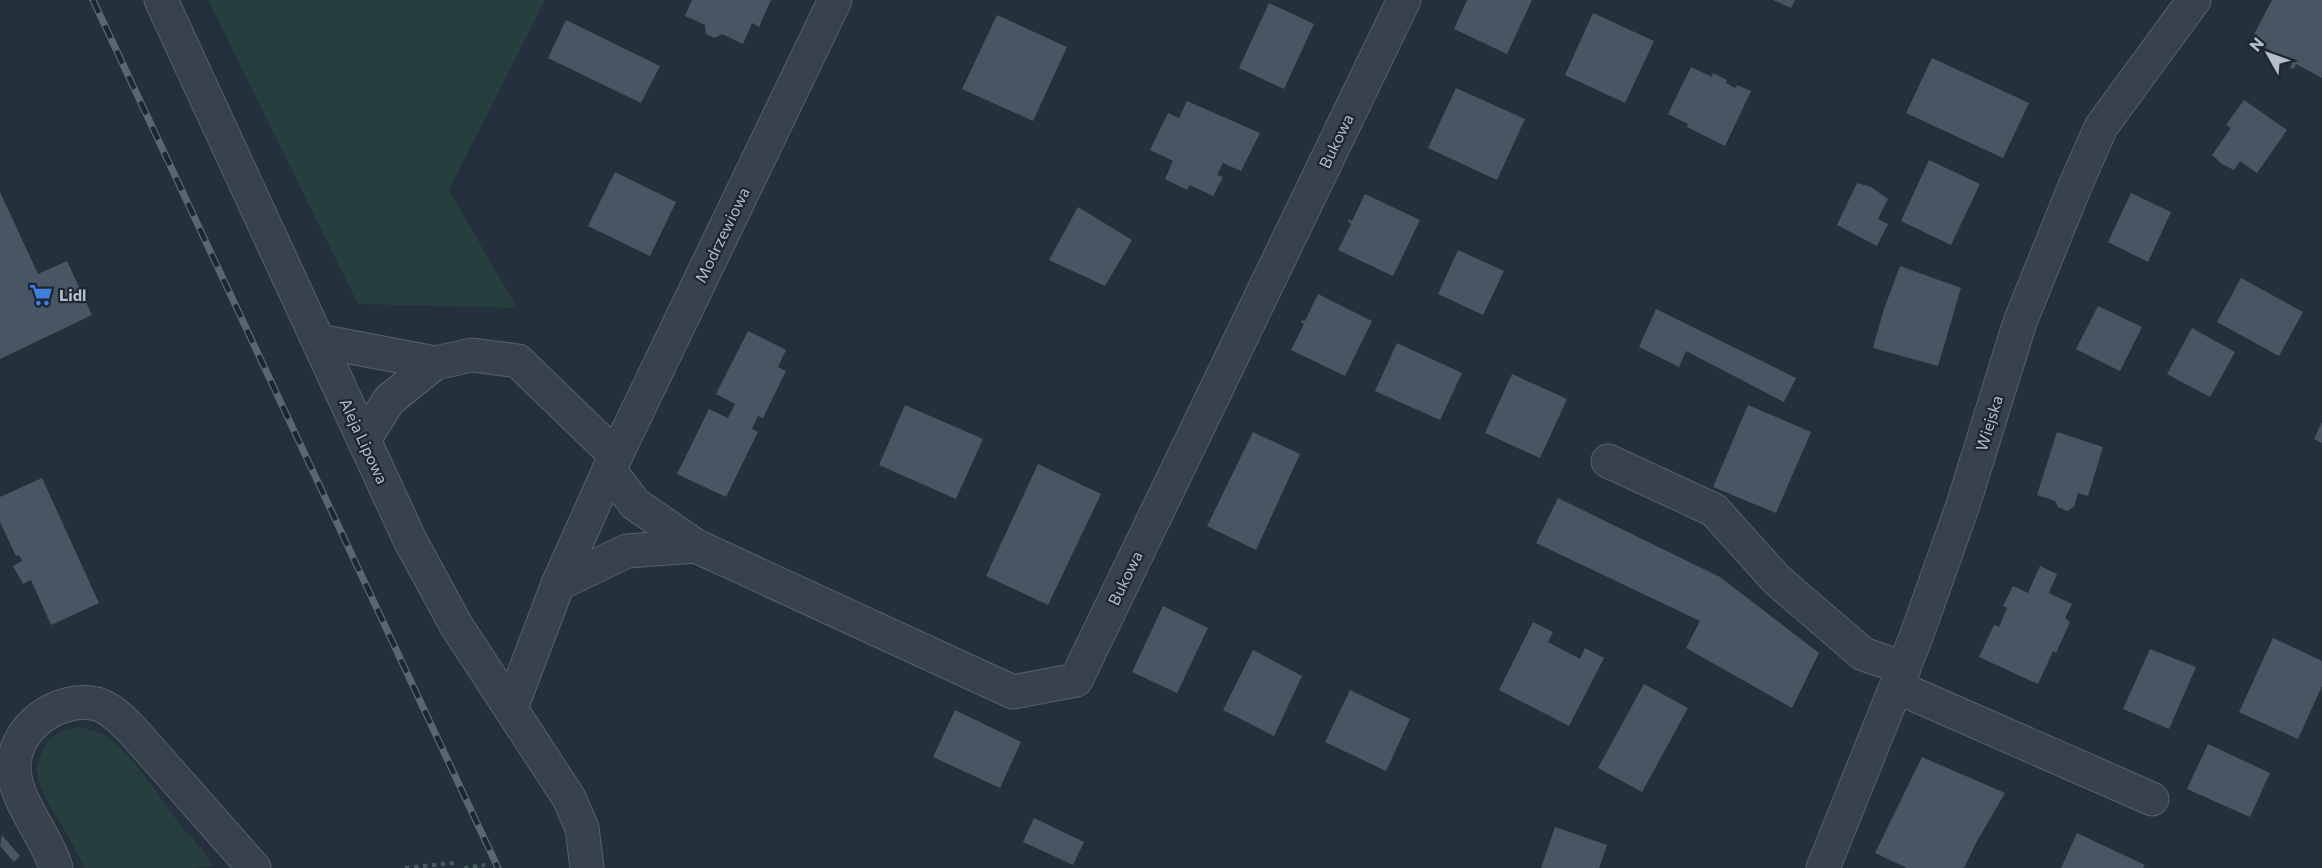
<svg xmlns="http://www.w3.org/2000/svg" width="2322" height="868" font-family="Commissioner,sans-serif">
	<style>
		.green { fill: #273e3e }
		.building { fill: #485663 }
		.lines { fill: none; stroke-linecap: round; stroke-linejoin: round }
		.minor-casing { stroke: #56606a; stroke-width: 35 }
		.path { stroke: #465b5c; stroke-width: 4; stroke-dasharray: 4.5 4.5; stroke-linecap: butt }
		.minor { stroke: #38424c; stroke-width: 33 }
		.rail-casing { stroke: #5a6673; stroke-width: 7 }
		.rail { stroke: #1d2731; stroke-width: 4.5; stroke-dasharray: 14; stroke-linecap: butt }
		.labels { text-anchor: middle; stroke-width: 4.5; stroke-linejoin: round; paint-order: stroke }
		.street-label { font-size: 16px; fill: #b4bdc8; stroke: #1d2731 }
		.poi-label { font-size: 16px; font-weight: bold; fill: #b4bdc8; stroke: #1d2731; text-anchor: start }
	</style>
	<rect width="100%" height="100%" fill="#24303c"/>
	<g class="green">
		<polygon points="208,0 545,0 449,190 517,308 358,304"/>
		<path d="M79,727C86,729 95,730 102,734C130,750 159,796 178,822C189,837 204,849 214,866L188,868H84C76,843 35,791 37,768C37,764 40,759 41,755C46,737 62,730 79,727Z"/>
	</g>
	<g class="building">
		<polygon points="692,0 771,0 759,27 752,23 743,44 722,34 715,38 706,34 705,25 685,16"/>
		<polygon points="1467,0 1532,0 1507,54 1454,29"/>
		<polygon points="1773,0 1795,0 1791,8"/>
		<polygon points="2272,0 2322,0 2322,78 2296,64 2294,69 2290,68 2292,62 2251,40"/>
		<polygon points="1269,3 1314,24 1284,89 1239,68"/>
		<polygon points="1593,13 1654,41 1625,103 1565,75"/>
		<polygon points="997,15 1067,47 1033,121 962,89"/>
		<polygon points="566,20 660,66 641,103 548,58"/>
		<polygon points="1932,58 2029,103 2003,158 1906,113"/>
		<polygon points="1691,67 1712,77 1713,73 1727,80 1726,83 1735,88 1737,85 1751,91 1725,146 1687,127 1688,124 1668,114"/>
		<polygon points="1456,88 1525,119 1497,180 1428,148"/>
		<polygon points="2244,100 2287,130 2257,173 2240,161 2234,170 2222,164 2212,155 2231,128 2226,125"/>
		<polygon points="1187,101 1260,133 1241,171 1223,163 1217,175 1223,177 1213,196 1190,185 1187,190 1165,179 1173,161 1150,150 1168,113 1179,118"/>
		<polygon points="1929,160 1980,184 1951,245 1901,221"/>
		<polygon points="615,172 676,202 650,256 588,226"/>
		<polygon points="1857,183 1871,187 1888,199 1878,219 1888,224 1877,246 1837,225"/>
		<polygon points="0,192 38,274 67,261 92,315 0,359"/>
		<polygon points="2131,193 2171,212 2148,262 2108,242"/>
		<polygon points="1365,194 1420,220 1393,276 1338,250 1351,224 1348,222 1349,219 1352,221"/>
		<polygon points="1078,207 1132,240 1105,286 1049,260"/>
		<polygon points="1458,250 1504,271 1483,315 1438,294"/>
		<polygon points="1900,266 1961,288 1938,366 1873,348 1884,309"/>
		<polygon points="2241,278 2303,312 2279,356 2217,322"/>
		<polygon points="1318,294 1372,321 1345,376 1291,350 1304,324 1301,322 1302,320 1305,321"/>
		<polygon points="2098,306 2142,327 2120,371 2076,349"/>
		<polygon points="1656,309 1796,378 1784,402 1686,351 1679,367 1639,347"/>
		<polygon points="2192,328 2235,352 2210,397 2167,374"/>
		<polygon points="748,331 786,350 778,367 786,371 763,418 758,416 752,429 758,432 726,497 677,474 709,409 728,418 735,404 716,394"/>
		<polygon points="1397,343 1462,373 1440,420 1375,391"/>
		<polygon points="1512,374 1567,399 1540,458 1485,433"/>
		<polygon points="905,405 983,439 956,499 879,465"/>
		<polygon points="1748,405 1811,432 1776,513 1713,487"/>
		<polygon points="2322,422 2322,443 2314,439"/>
		<polygon points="1253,432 1300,454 1256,550 1207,526"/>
		<polygon points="2057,432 2103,447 2088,496 2078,493 2074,507 2067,511 2058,507 2055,501 2037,495"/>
		<polygon points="1038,464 1101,494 1048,605 986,576"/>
		<polygon points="42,478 99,603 51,625 31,580 23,584 13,566 22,561 19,555 16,556 0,522 0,497"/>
		<polygon points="1558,498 1720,577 1819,653 1792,708 1686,648 1700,621 1536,543"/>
		<polygon points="2040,566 2057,574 2049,593 2072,604 2065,618 2070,622 2056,653 2053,651 2038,684 1979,657 1994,625 1999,627 2007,608 2003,606 2013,586 2028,593"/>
		<polygon points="1163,606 1208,628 1177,693 1132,672"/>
		<polygon points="1533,622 1553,632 1548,642 1580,659 1585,648 1604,658 1569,726 1499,690"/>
		<polygon points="2273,638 2322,661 2322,686 2298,739 2239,712"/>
		<polygon points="2150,649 2196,667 2169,729 2123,709"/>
		<polygon points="1253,650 1302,676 1274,736 1223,710"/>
		<polygon points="1644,684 1688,708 1642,792 1598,768"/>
		<polygon points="1350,690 1410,719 1386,771 1325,742"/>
		<polygon points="955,710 1021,742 1000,788 933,757"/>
		<polygon points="2208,744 2270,773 2250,817 2187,789"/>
		<polygon points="1922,757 2005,793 1976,843 1964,868 1907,868 1875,853"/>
		<polygon points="1034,818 1084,842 1073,865 1023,842"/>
		<polygon points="1555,827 1607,845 1599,868 1541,868"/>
		<polygon points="2077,833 2145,865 2143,868 2061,868"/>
		<polygon points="2,835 20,856 14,862 0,846"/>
	</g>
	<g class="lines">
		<g class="minor-casing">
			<g id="minor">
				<polyline points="161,0 410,540 456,625 569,798 582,828 587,868"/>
				<polyline points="319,341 435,363 472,355 518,361 616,456"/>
				<polyline points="364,440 389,400 435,363"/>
				<polyline points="1608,461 1714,510 1777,580 1863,654 1904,668"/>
				<polyline points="609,470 635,504 696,546 1013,692 1076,680 1404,0"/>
				<polyline points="558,584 627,551 696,546"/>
				<polyline points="1897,687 2152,799"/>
				<polyline points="511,708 558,584 609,470 835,0"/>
				<path d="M56,868C47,836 14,801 14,767C14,727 59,695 97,704C111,708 123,721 133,731L254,868"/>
				<polyline points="1823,868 1916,637 1963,505 2020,322 2075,186 2101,127 2194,0"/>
			</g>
		</g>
		<g class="path">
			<polyline points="405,868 452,863 452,868"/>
			<polyline points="464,868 485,865"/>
		</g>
		<use href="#minor" class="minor"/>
		<g class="rail-casing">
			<polyline id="rail" points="93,0 498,868"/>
		</g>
		<use href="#rail" class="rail"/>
	</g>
	<defs>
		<g id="supermarket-bare" transform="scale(1.8)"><path d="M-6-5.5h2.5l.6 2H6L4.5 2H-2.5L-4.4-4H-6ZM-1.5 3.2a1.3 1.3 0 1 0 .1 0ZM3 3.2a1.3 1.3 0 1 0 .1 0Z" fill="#3f7fe0" stroke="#1d2731" stroke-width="2.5" paint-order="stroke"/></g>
	</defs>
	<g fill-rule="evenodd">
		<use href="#supermarket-bare" x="41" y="295"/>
	</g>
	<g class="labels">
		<g class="street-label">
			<text transform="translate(1336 141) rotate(-64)" y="6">Bukowa</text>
			<text transform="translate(722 235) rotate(-64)" y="6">Modrzewiowa</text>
			<text transform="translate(1989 423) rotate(-73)" y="6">Wiejska</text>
			<text transform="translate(364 441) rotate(65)" y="6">Aleja Lipowa</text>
			<text transform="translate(1125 578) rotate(-64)" y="6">Bukowa</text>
		</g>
		<g class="poi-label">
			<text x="59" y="301">Lidl</text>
		</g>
	</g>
	<g transform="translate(2268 54) rotate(310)" stroke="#1d2731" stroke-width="4.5" paint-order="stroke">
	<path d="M0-4.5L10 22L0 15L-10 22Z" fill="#b4bdc8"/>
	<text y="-9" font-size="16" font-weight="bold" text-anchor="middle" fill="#b4bdc8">N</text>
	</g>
</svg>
